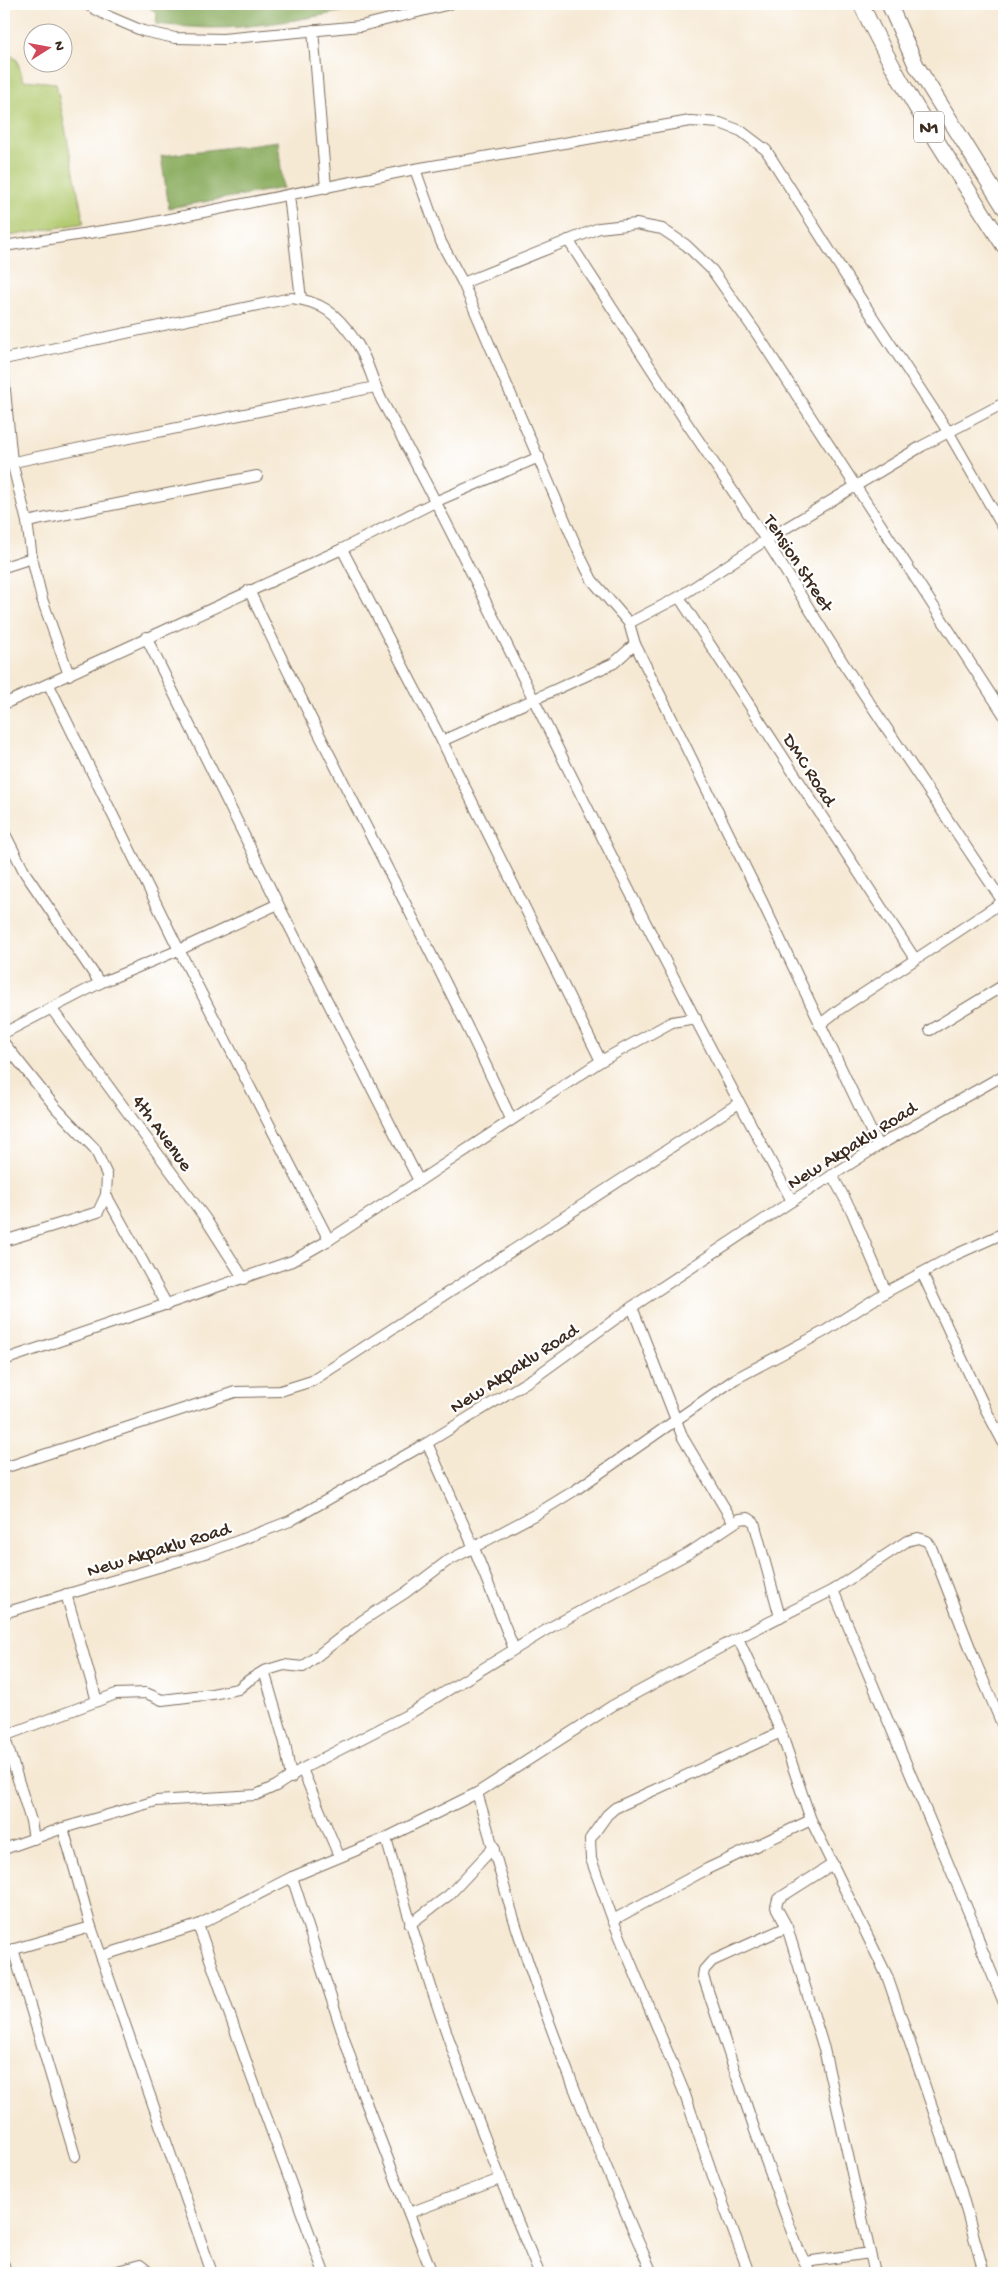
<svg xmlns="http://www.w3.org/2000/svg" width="1008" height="2277" font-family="'Gochi Hand',sans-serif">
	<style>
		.green { fill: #b2ca70; stroke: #767a47 }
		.forest { fill: #8dae62; stroke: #646c40 }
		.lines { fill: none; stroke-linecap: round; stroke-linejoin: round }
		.minor-casing { stroke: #7c6d5e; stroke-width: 12 }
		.highway-casing { stroke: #7c6d5e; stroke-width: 17 }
		.minor { stroke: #fff; stroke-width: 10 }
		.highway { stroke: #fff; stroke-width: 15 }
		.labels { text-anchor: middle; stroke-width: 4.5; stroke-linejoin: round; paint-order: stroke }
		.shield { fill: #fff; stroke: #766a62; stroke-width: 1 }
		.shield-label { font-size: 18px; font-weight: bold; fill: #3b2a1e }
		.street-label { font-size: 19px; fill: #3b2a1e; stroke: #fff }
	</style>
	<rect width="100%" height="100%" fill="#fff"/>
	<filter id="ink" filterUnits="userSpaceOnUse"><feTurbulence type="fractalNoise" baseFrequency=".02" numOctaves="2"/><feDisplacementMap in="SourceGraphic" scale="10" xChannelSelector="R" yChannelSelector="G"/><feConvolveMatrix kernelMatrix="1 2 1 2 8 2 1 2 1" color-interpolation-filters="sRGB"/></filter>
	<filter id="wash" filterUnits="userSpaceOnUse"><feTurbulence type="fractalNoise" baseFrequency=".0096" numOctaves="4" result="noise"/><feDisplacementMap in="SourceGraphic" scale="20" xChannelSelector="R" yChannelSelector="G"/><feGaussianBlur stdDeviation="1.12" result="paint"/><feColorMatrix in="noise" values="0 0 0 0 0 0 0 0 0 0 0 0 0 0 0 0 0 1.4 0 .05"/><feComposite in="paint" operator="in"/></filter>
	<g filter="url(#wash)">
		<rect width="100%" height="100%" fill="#f6e9d4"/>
		<polygon class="green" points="4,50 17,60 23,80 56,83 84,223 4,237"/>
		<g class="forest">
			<path d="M144,4H378C335,13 292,22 248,26C218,30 186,27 156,24L157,13Z"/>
			<polygon points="278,141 283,188 169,208 161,156"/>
		</g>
	</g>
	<g filter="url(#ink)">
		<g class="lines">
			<g class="minor-casing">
				<g id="minor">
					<polyline points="86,4 110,17 143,31 175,38 223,39 361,26 450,4"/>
					<polyline points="313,30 326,188"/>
					<polyline points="415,169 441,242 463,283 583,562 592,580 629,623 635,644 762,901 878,1146"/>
					<polyline points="289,195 301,299"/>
					<polyline points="568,240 684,419 766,540 847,669 1003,902"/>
					<polyline points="4,246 135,226 415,169 690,121 720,123 741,131 766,150 849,281 949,433 1004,529"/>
					<polyline points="463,283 599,228 636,224 662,229 686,245 712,270 757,334 1004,715"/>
					<path d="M4,359L291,298C321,301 337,314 354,339C367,356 372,381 382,401C425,479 465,559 504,639C596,828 692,1016 792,1201"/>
					<polyline points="4,380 12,462 27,522 32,558 42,599 69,675"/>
					<polyline points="4,464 375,387"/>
					<polyline points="27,522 257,476"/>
					<polyline points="342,549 442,741 601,1061"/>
					<polyline points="4,567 32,558"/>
					<path d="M249,590C332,769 429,940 511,1119"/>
					<polyline points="679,597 915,959"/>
					<polyline points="629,623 679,597 766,540 922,446 1004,403"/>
					<polyline points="146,637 278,904 419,1181"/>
					<polyline points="49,685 179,950 329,1240"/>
					<polyline points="4,704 342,549 437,501 539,457"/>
					<polyline points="442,741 614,663 635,644"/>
					<polyline points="4,832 25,873 100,983"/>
					<polyline points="51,1008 205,1218 244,1279"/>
					<polyline points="819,1025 840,1009 1004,901"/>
					<polyline points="930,1030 1004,985"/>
					<polyline points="4,1033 100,983 179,950 278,904"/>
					<polyline points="4,1043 56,1108 95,1149 107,1175 106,1195 98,1212 4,1241"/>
					<polyline points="832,1175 852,1212 886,1292"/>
					<polyline points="106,1195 167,1305"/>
					<polyline points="922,1273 986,1410 1004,1444"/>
					<polyline points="632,1307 683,1438 733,1522"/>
					<polyline points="4,1360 292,1261 329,1240 419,1181 601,1061 672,1022 696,1018"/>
					<polyline points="427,1443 474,1548 514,1649"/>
					<polyline points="4,1468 235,1392 280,1391 312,1381 739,1103"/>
					<polyline points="833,1590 974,1925 981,1947 1004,2003"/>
					<polyline points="66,1594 97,1701"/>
					<polyline points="4,1613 209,1552 290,1521 427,1443 538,1375 632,1307 792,1201 878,1146 1004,1075"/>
					<polyline points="738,1638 781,1732 811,1820 887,1976 961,2191 984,2273"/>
					<polyline points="264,1671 285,1743 291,1778"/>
					<polyline points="4,1735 31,1821 34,1839"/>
					<polyline points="4,1736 116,1694 146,1693 162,1700 212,1694 238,1689 249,1680 264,1671 284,1665 303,1667 363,1620 405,1593 446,1562 538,1513 577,1489 735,1379 825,1331 886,1292 955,1255 1004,1233"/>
					<polyline points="302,1769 339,1856"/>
					<path d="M477,1793C492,1841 504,1890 520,1938C557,2052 604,2164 652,2273"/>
					<polyline points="63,1828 91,1927 212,2273"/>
					<path d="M386,1838C427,1987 479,2131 539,2273"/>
					<polyline points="4,1849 63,1828 156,1801 256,1795 276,1786 302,1769 409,1714 551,1627 689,1553 740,1519 748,1518 754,1522 780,1617"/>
					<polyline points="292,1877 360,2087 432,2273"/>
					<polyline points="613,1920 707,1869 811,1820"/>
					<polyline points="410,1924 449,1895 494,1847"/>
					<polyline points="198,1925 252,2078 324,2273"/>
					<polyline points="787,1927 776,1907 778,1899 833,1864"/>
					<polyline points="13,1949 75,2156"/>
					<polyline points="4,1952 91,1927"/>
					<polyline points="101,1956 198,1925 292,1877 386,1838 477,1793 612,1706 738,1638 833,1590 907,1541 918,1538 927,1541 931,1547 976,1663 1004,1729"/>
					<polyline points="409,2213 500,2179"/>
					<polyline points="805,2262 870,2253 875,2273"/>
					<polyline points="4,2265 6,2273"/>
					<polyline points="110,2273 140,2265 150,2273"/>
					<polyline points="749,2273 715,2182 684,2092 613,1920 591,1859 590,1839 607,1815 615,1808 781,1732"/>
					<polyline points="810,2273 797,2246 754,2128 703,1976 704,1970 712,1961 787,1927 824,2049 870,2253"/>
				</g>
			</g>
			<g class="highway-casing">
				<g id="highway">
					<path d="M861,4C900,89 954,167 1004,246"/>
					<polyline points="889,4 916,65 1004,207"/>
				</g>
			</g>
			<use href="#minor" class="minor"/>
			<use href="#highway" class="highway"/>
		</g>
	</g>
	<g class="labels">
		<rect class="shield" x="914" y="111.5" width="30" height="31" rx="4"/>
		<g class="shield-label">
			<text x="929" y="133">N1</text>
		</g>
		<g class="street-label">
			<text transform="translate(800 562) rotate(57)" y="7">Tension Street</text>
			<text transform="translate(811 769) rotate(57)" y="7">DMC Road</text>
			<text transform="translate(164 1132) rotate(54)" y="7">4th Avenue</text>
			<text transform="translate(851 1144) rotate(-32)" y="7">New Akpaklu Road</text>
			<text transform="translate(513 1367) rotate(-33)" y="7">New Akpaklu Road</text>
			<text transform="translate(158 1548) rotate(-17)" y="7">New Akpaklu Road</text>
		</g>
	</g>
	<rect width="1008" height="2277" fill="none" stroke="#fff" stroke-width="20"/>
	<g transform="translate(48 48) rotate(79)"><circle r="24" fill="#ffffff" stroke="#b1aaa5"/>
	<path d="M0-4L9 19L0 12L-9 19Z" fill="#d1495b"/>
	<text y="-8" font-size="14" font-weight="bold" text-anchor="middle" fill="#3b2a1e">N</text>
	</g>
</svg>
